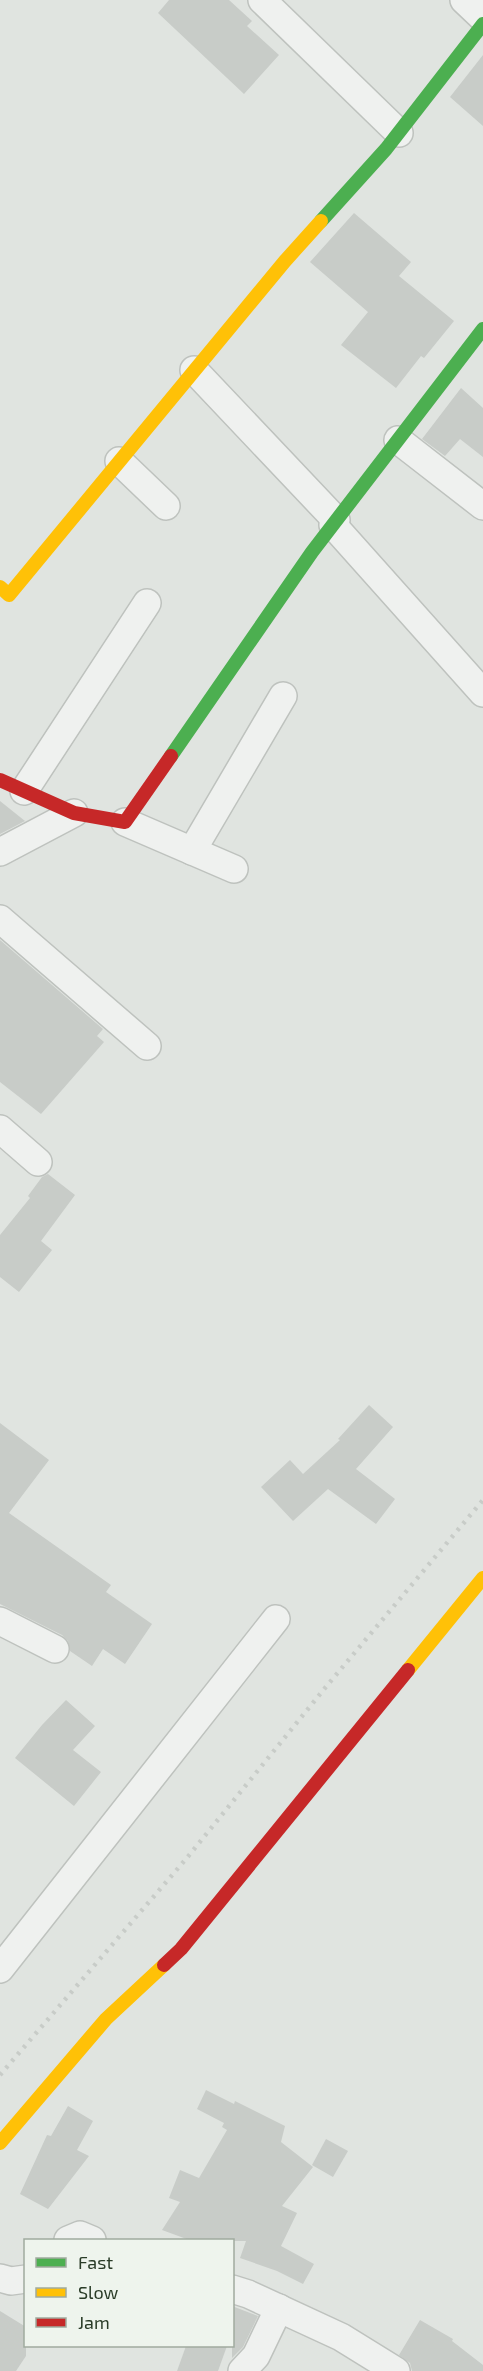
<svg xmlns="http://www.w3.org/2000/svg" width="483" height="2371" font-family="'Exo 2',sans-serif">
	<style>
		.building { fill: #c8ccc8 }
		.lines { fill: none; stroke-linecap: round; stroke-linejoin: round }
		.street-casing { stroke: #bec2be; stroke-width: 30 }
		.street { stroke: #eff1ef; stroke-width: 27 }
		.fast { stroke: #4caf50; stroke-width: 14 }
		.slow { stroke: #ffc107; stroke-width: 14 }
		.jam { stroke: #c62828; stroke-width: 14 }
		.rail { stroke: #c8ccc8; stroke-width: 4.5; stroke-dasharray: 3 6; stroke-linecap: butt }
	</style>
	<rect width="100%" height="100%" fill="#e0e4e0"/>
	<g class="building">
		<polygon points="169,0 229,0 252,21 247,26 279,55 244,94 158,13"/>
		<polygon points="483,55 483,126 450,97"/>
		<polygon points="354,213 411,262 399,276 454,321 424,358 421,356 396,388 341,345 368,312 310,262"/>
		<polygon points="461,388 483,408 483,457 460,439 445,456 422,439"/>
		<polygon points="0,801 25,821 0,834"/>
		<polygon points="0,940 103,1029 97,1036 104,1042 41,1114 0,1082"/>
		<polygon points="48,1174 75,1195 41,1241 52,1250 19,1292 0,1277 0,1235 30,1198 28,1196 42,1177"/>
		<polygon points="369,1405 393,1427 356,1469 395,1499 376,1524 328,1489 293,1521 261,1487 290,1460 303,1474 340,1440 338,1439"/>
		<polygon points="0,1423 49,1460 9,1513 111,1585 106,1592 152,1624 125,1664 103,1649 92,1666 70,1651 68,1641 62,1635 0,1604"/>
		<polygon points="66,1700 95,1726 73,1750 101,1772 74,1806 15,1758 42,1725"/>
		<polygon points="206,2090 234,2104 235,2101 285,2126 281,2142 313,2167 282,2206 297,2213 281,2246 314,2264 303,2284 277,2271 240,2258 246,2241 192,2241 162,2230 180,2202 169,2198 180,2170 199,2178 227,2130 222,2127 224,2123 197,2109"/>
		<polygon points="68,2106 93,2121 77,2150 89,2156 48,2209 20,2194 47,2135 51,2136"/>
		<polygon points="326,2139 348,2151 333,2177 312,2165"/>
		<polygon points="232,2306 258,2316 243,2347 232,2358"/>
		<polygon points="0,2311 26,2327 26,2356 16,2371 0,2371"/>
		<polygon points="420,2320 453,2339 452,2341 483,2365 483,2371 412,2371 410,2363 399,2355"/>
		<polygon points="186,2346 227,2346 218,2371 177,2371"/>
	</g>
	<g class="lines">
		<g class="street-casing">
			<g id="street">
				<polyline points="262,0 399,133"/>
				<polyline points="464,0 483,18"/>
				<polyline points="194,370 336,520"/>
				<polyline points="398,440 483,506"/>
				<polyline points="119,461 166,506"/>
				<polyline points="333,525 483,693"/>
				<polyline points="24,791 147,603"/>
				<polyline points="125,822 234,869"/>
				<polyline points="192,851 283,696"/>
				<polyline points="0,852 74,813"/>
				<polyline points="0,919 147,1046"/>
				<polyline points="0,1129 38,1162"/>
				<polyline points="0,1621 55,1649"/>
				<polyline points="0,1969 276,1619"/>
				<polyline points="68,2240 80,2235 92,2240"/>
				<polyline points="0,2278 11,2281 26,2279"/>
				<polyline points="232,2289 248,2294 341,2337 396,2371"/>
				<polyline points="242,2371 256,2356 279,2308"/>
			</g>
		</g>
		<use href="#street" class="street"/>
		<g class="fast">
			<polyline points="321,221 386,149 483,24"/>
			<polyline points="171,756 312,552 483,329"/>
		</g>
		<g class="slow">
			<polyline points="0,587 9,595 285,261 321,221"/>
			<polyline points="408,1670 483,1578"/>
			<polyline points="0,2143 106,2019 164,1965"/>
		</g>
		<g class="jam">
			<polyline points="0,780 74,813 125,822 171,756"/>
			<polyline points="164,1965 181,1949 408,1670"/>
		</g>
		<polyline class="rail" points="0,2075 186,1859 325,1688 483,1500"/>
	</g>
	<rect x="24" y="2239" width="210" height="108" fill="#eef4ed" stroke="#a0aa9e" stroke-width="1.5"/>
	<rect x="36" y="2258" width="30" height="9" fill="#4caf50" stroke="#a0aa9e" stroke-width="1.5"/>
	<text x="78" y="2269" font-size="18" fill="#2a3c28">Fast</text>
	<rect x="36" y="2288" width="30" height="9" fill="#ffc107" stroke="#a0aa9e" stroke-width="1.5"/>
	<text x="78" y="2299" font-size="18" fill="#2a3c28">Slow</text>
	<rect x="36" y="2318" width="30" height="9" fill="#c62828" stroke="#a0aa9e" stroke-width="1.5"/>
	<text x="78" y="2329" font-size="18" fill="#2a3c28">Jam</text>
</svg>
